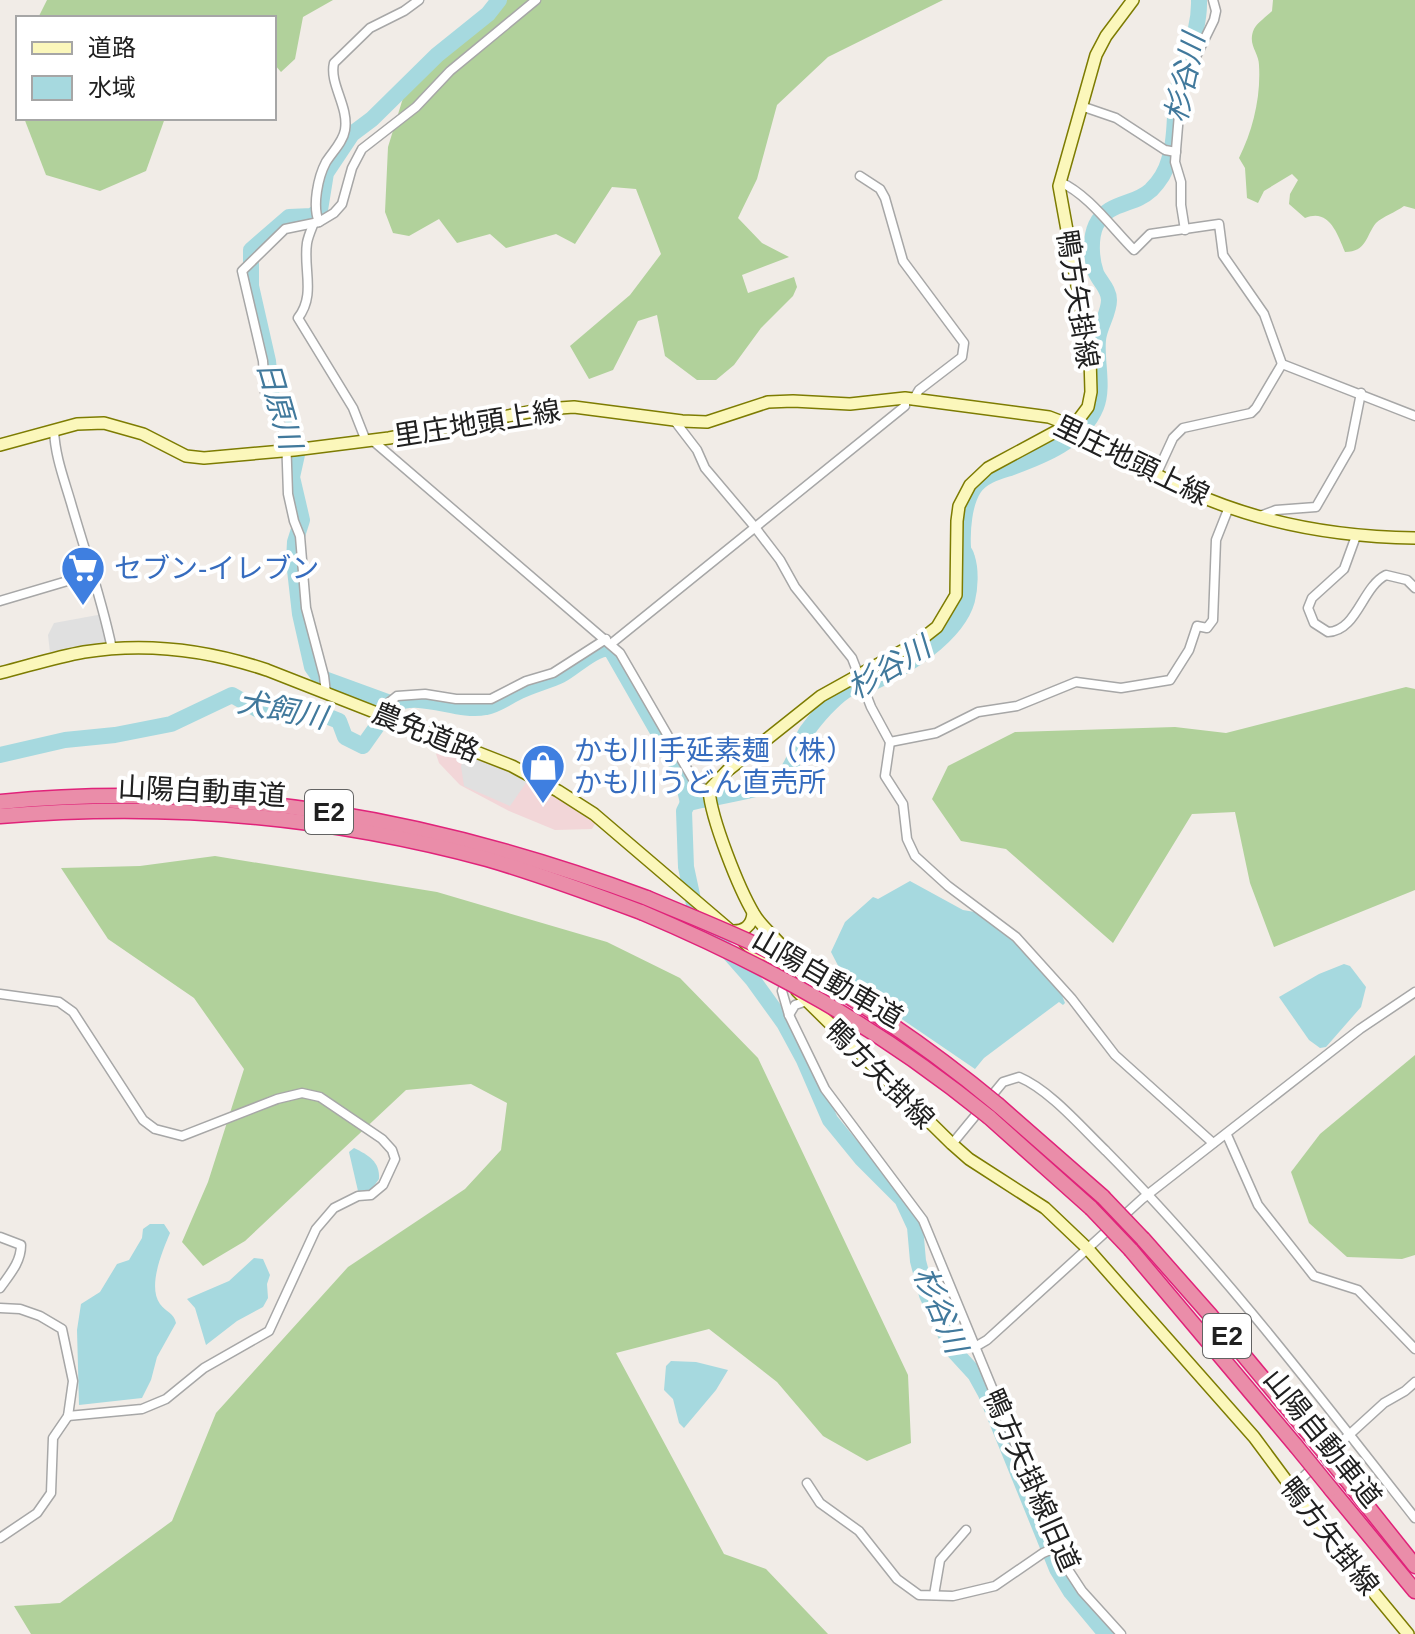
<svg xmlns="http://www.w3.org/2000/svg" width="1415" height="1634" font-family="Helvetica,'Noto Sans JP',sans-serif">
	<style>
		.commercial { fill: #f2d6d8 }
		.forest { fill: #b1d19b }
		.parking { fill: #e0e0e0 }
		.water { fill: #a6d9df }
		.lines { fill: none; stroke-linecap: round; stroke-linejoin: round }
		.river { stroke: #a6d9df; stroke-width: 16 }
		.street-casing { stroke: #a7a7a7; stroke-width: 11 }
		.secondary-casing { stroke: #7d7c02; stroke-width: 14 }
		.highway-casing { stroke: #e0237a; stroke-width: 17 }
		.street { stroke: #fff; stroke-width: 8 }
		.secondary { stroke: #fbf7bb; stroke-width: 11 }
		.highway { stroke: #ea8da9; stroke-width: 14 }
		.highway-bridge-casing { stroke: #e0237a; stroke-width: 17; stroke-linecap: butt }
		.highway-bridge { stroke: #ea8da9; stroke-width: 14 }
		.labels { text-anchor: middle; stroke-width: 8; stroke-linejoin: round; paint-order: stroke }
		.shield { fill: #fff; stroke: #636363; stroke-width: 2 }
		.shield-label { font-size: 26px; font-weight: bold; fill: #202020 }
		.street-label { font-size: 28px; fill: #202020; stroke: #fff }
		.shop-label { font-size: 28px; fill: #366cbe; stroke: #fff; text-anchor: start }
		.water-label { font-size: 30px; font-style: italic; fill: #41799c; stroke: #fff }
	</style>
	<rect width="100%" height="100%" fill="#f1ece7"/>
	<polygon class="commercial" points="445,745 541,786 596,822 592,829 555,830 509,811 460,785 439,763 436,754"/>
	<g class="forest">
		<polygon points="47,0 333,0 303,17 295,59 281,72 274,64 274,18 221,18 216,15 198,18 38,18"/>
		<polygon points="507,0 943,0 828,57 777,105 757,179 738,218 762,243 789,257 742,275 748,293 794,277 797,287 793,296 761,328 734,365 716,380 697,380 665,356 657,315 638,321 613,370 589,379 570,346 630,295 661,254 636,189 612,187 575,244 556,234 506,248 490,234 457,243 439,219 409,236 393,233 385,212 388,147 403,98 454,47 498,12"/>
		<path d="M1273,0H1415V209L1404,206C1396,212 1382,217 1376,223C1366,235 1367,252 1345,252C1337,233 1329,208 1305,218L1289,204L1290,194L1298,180L1292,174L1264,191L1258,203L1247,198L1245,168L1239,158C1253,130 1261,97 1259,65C1259,52 1247,45 1254,29C1257,23 1267,16 1272,11Z"/>
		<polygon points="24,118 165,118 146,171 100,191 46,175"/>
		<polygon points="1406,687 1415,689 1415,890 1274,947 1250,883 1235,812 1192,814 1113,943 1006,849 961,841 932,799 948,766 1015,732 1175,727 1226,733"/>
		<polygon points="215,856 437,892 607,942 680,978 758,1058 908,1375 911,1443 867,1461 823,1436 777,1382 709,1329 616,1353 724,1554 766,1569 828,1634 31,1634 14,1606 60,1603 172,1521 216,1413 348,1267 465,1189 501,1150 507,1103 471,1084 406,1090 245,1241 203,1266 182,1242 208,1182 244,1069 194,998 108,939 61,868 140,866"/>
		<polygon points="1415,1055 1415,1255 1402,1259 1347,1257 1309,1223 1291,1172 1320,1134"/>
	</g>
	<g class="parking">
		<polygon points="103,614 108,640 106,643 50,652 48,635 54,623"/>
		<polygon points="465,755 528,780 510,806 464,786 461,766"/>
	</g>
	<g class="water">
		<polygon points="910,881 963,910 975,912 996,926 1021,948 1061,993 1065,1003 1063,1005 1059,1002 984,1058 975,1069 846,981 831,952 845,922 873,897 878,899"/>
		<polygon points="1344,964 1350,966 1366,987 1361,1007 1326,1047 1320,1048 1309,1040 1279,997 1319,974"/>
		<path d="M354,1148C368,1155 380,1161 379,1179L371,1190L358,1191L349,1152Z"/>
		<path d="M150,1224H164L170,1233C163,1250 147,1286 160,1304C166,1312 174,1313 176,1323L157,1357L151,1380L142,1398L79,1405L77,1330L81,1304L100,1292L117,1264L129,1260L142,1238L143,1229Z"/>
		<polygon points="254,1258 263,1259 270,1275 267,1284 268,1298 263,1307 237,1321 206,1345 195,1308 187,1299 229,1281"/>
		<polygon points="671,1361 696,1362 728,1370 716,1390 684,1428 679,1423 673,1399 664,1390 666,1366"/>
	</g>
	<g class="lines">
		<g class="river">
			<path d="M499,0L488,14L437,55L372,119L352,134L326,173L320,210L312,216L289,217L251,250V286L268,361L272,399L298,450L292,477L302,520L295,542L294,561L300,614L312,667L319,677L393,704C423,691 456,713 486,707C498,705 509,696 520,691C533,685 548,681 561,675C576,667 592,649 610,648L681,772L688,803"/>
			<polyline points="0,755 65,740 115,735 171,724 232,695 262,712 314,711 339,721 345,737 363,746 392,705"/>
			<path d="M688,803C717,796 749,794 776,781C794,772 797,746 807,731C816,718 833,699 845,691C854,686 865,686 874,682C906,667 957,636 967,600C970,588 971,570 967,558C964,547 964,558 963,547C962,530 964,503 974,488C982,476 997,472 1010,468C1043,456 1082,441 1096,407C1104,387 1096,361 1098,340C1099,326 1109,314 1109,300C1109,289 1100,282 1096,273C1091,259 1090,238 1096,225C1108,201 1134,206 1151,190C1159,182 1166,171 1169,160C1177,137 1173,111 1178,88C1185,57 1200,32 1199,0"/>
			<polyline points="688,803 684,811 686,867 695,909 708,929 753,980 784,1023 804,1060 830,1120 861,1158 902,1199 915,1227 918,1261 927,1295 953,1350 975,1374 986,1394 1057,1569 1071,1592 1106,1634"/>
		</g>
		<g class="street-casing">
			<g id="street">
				<polyline points="1081,106 1116,118 1165,150 1176,152"/>
				<polyline points="860,176 880,189 885,198 903,261 964,343 962,357 919,390 913,400"/>
				<path d="M1060,182C1088,194 1112,228 1134,250L1150,234L1219,224L1223,255L1264,314L1282,364L1415,416"/>
				<path d="M319,222C312,206 318,177 326,162C333,151 343,142 345,130C349,106 329,84 334,63L370,28L404,11L419,0"/>
				<path d="M313,225C311,230 308,237 307,243C303,269 316,295 298,318L353,408L366,441"/>
				<polyline points="1185,230 1181,205 1181,182 1175,162 1180,102 1184,81 1214,20 1216,11 1213,0"/>
				<polyline points="674,420 697,450 705,468 754,526 780,560 795,587 852,658 871,707 890,742 885,776 903,804 907,839 915,856 948,886 1016,937 1072,999 1115,1055 1213,1143"/>
				<path d="M54,430C55,456 64,479 71,503C85,552 102,599 112,649"/>
				<polyline points="372,440 620,653 697,786 709,790"/>
				<polyline points="1156,475 1173,438 1183,428 1251,413 1256,408 1282,364"/>
				<polyline points="1260,516 1276,510 1316,507 1350,448 1361,393"/>
				<path d="M1356,536L1344,569L1312,598L1308,608L1314,623L1328,632C1357,631 1362,587 1386,575L1407,580L1415,588"/>
				<polyline points="0,601 91,574"/>
				<polyline points="612,643 905,406 905,398"/>
				<polyline points="326,693 324,676 306,608 300,536 294,521 288,494 286,436 265,392 263,361 242,271 285,229 319,222 334,213 342,204 352,168 362,149 416,107 450,71 536,0"/>
				<polyline points="377,712 397,696 425,694 456,699 491,699 526,681 553,673 606,639"/>
				<polyline points="890,742 936,733 978,712 1017,706 1076,682 1121,688 1170,680 1189,650 1197,626 1207,628 1213,620 1216,540 1229,507"/>
				<polyline points="786,981 782,991 789,1015 825,1089 923,1220 1065,1565 1082,1591 1121,1634"/>
				<polyline points="0,994 59,1002 73,1012 143,1120 155,1129 182,1136 277,1099 302,1093 320,1097 382,1139 392,1150 395,1159 383,1185 371,1195 358,1196 334,1208 316,1229 269,1331 204,1368 166,1399 142,1409 68,1416"/>
				<polyline points="789,1015 795,1005 807,1001"/>
				<polyline points="1227,1135 1258,1205 1314,1276 1358,1290 1415,1349"/>
				<path d="M952,1144L1003,1082L1019,1077C1050,1090 1082,1128 1106,1151C1219,1265 1316,1392 1415,1518"/>
				<path d="M0,1237L21,1245C21,1262 10,1274 0,1288"/>
				<polyline points="0,1308 20,1309 40,1316 62,1329 73,1381 68,1416 53,1438 51,1493 37,1513 0,1538"/>
				<polyline points="975,1347 987,1340 1142,1199 1360,1029 1415,992"/>
				<polyline points="807,1483 820,1503 859,1531 897,1579 919,1595 953,1596 995,1586 1043,1553 1057,1547"/>
				<polyline points="1292,1487 1384,1403 1405,1391 1415,1382"/>
				<polyline points="934,1595 940,1560 966,1530"/>
			</g>
		</g>
		<g class="secondary-casing">
			<g id="secondary">
				<path d="M0,445L77,424L104,423L143,434L186,456L204,458L294,450L389,438L545,409L574,407L682,421L707,422L768,402L793,401L850,404L905,398L1049,417L1070,425C1111,447 1150,474 1193,493C1263,524 1339,537 1415,538"/>
				<path d="M0,673C28,666 56,657 84,652C146,642 208,650 267,670L512,766L558,791L594,814L731,931"/>
				<path d="M731,931C744,932 752,926 753,913"/>
				<polyline points="744,942 779,974"/>
				<path d="M786,981C791,973 793,966 789,958C782,941 763,930 754,914C739,889 711,819 709,790L727,771L821,696L918,642L937,627L956,595L957,521L959,506L970,485L988,468L1079,419L1088,407L1091,392L1090,357L1059,186L1096,55L1106,36L1133,0"/>
				<polyline points="797,991 952,1144 969,1159 1045,1208 1087,1248 1254,1437 1328,1537 1408,1634"/>
			</g>
		</g>
		<g class="highway-casing">
			<g id="highway">
				<path d="M0,802C225,780 437,820 647,898"/>
				<path d="M0,816C163,802 329,816 487,859C539,874 590,893 641,912"/>
				<polyline points="998,1105 1103,1197"/>
				<polyline points="989,1117 1091,1208"/>
				<polyline points="1143,1239 1211,1316 1310,1435"/>
				<polyline points="1131,1250 1296,1446"/>
				<polyline points="1345,1478 1415,1566"/>
				<polyline points="1331,1489 1415,1591"/>
			</g>
		</g>
		<use href="#street" class="street"/>
		<use href="#secondary" class="secondary"/>
		<use href="#highway" class="highway"/>
		<g class="highway-bridge-casing">
			<g id="highway-bridge">
				<path d="M647,898C694,918 742,936 787,960C862,1002 932,1050 998,1105"/>
				<path d="M641,912C773,968 878,1027 989,1117"/>
				<polyline points="1103,1197 1143,1239"/>
				<polyline points="1091,1208 1131,1250"/>
				<polyline points="1310,1435 1345,1478"/>
				<polyline points="1296,1446 1331,1489"/>
			</g>
		</g>
		<use href="#highway-bridge" class="highway-bridge"/>
	</g>
	<defs>
		<g id="supermarket-pin" transform="scale(2.3)"><path d="M0 17L-7.5 6A9.5 9.5 0 1 1 7.5 6Z" fill="#3f7fe0" stroke="#fff"/><path d="M-6-5.5h2.5l.6 2H6L4.5 2H-2.5L-4.4-4H-6ZM-1.5 3.2a1.3 1.3 0 1 0 .1 0ZM3 3.2a1.3 1.3 0 1 0 .1 0Z" fill="#fff"/></g>
		<g id="shop-pin" transform="scale(2.3)"><path d="M0 17L-7.5 6A9.5 9.5 0 1 1 7.5 6Z" fill="#3f7fe0" stroke="#fff"/><path d="M-5-2.5h2.3a2.7 3.5 0 0 1 5.4 0H5L5.5 6h-11ZM-1.5-2.5h3a1.5 2.3 0 0 0-3 0Z" fill="#fff"/></g>
	</defs>
	<g fill-rule="evenodd">
		<use href="#supermarket-pin" x="83" y="568"/>
		<use href="#shop-pin" x="543" y="766"/>
	</g>
	<g class="labels">
		<g class="shield">
			<rect x="305" y="790" width="48" height="44" rx="6"/>
			<rect x="1203" y="1314" width="48" height="44" rx="6"/>
		</g>
		<g class="shield-label">
			<text x="329" y="821">E2</text>
			<text x="1227" y="1345">E2</text>
		</g>
		<g class="street-label">
			<text transform="translate(1078 299) rotate(81)" y="10">鴨方矢掛線</text>
			<text transform="translate(477 423) rotate(-9)" y="10">里庄地頭上線</text>
			<text transform="translate(1132 460) rotate(26)" y="10">里庄地頭上線</text>
			<text transform="translate(426 732) rotate(22)" y="10">農免道路</text>
			<text transform="translate(202 791) rotate(3)" y="10">山陽自動車道</text>
			<text transform="translate(828 978) rotate(30)" y="10">山陽自動車道</text>
			<text transform="translate(880 1074) rotate(45)" y="10">鴨方矢掛線</text>
			<text transform="translate(1323 1438) rotate(51)" y="10">山陽自動車道</text>
			<text transform="translate(1032 1480) rotate(66)" y="10">鴨方矢掛線旧道</text>
			<text transform="translate(1330 1536) rotate(52)" y="10">鴨方矢掛線</text>
		</g>
		<g class="shop-label">
			<text x="114" y="578">セブン-イレブン</text>
			<text x="574" y="760">かも川手延素麺（株）<tspan x="574" dy="32">かも川うどん直売所</tspan></text>
		</g>
		<g class="water-label">
			<text transform="translate(1185 78) rotate(-78)" y="10">杉谷川</text>
			<text transform="translate(279 405) rotate(74)" y="10">日原川</text>
			<text transform="translate(889 668) rotate(-31)" y="10">杉谷川</text>
			<text transform="translate(282 710) rotate(11)" y="10">犬飼川</text>
			<text transform="translate(940 1310) rotate(67)" y="10">杉谷川</text>
		</g>
	</g>
	<rect x="16" y="16" width="260" height="104" fill="#ffffff" stroke="#a6a6a6" stroke-width="2"/>
	<rect x="32" y="42" width="40" height="12" fill="#fbf7bb" stroke="#a6a6a6" stroke-width="2"/>
	<text x="88" y="56" font-size="24" fill="#202020">道路</text>
	<rect x="32" y="76" width="40" height="24" fill="#a6d9df" stroke="#a6a6a6" stroke-width="2"/>
	<text x="88" y="96" font-size="24" fill="#202020">水域</text>
</svg>
